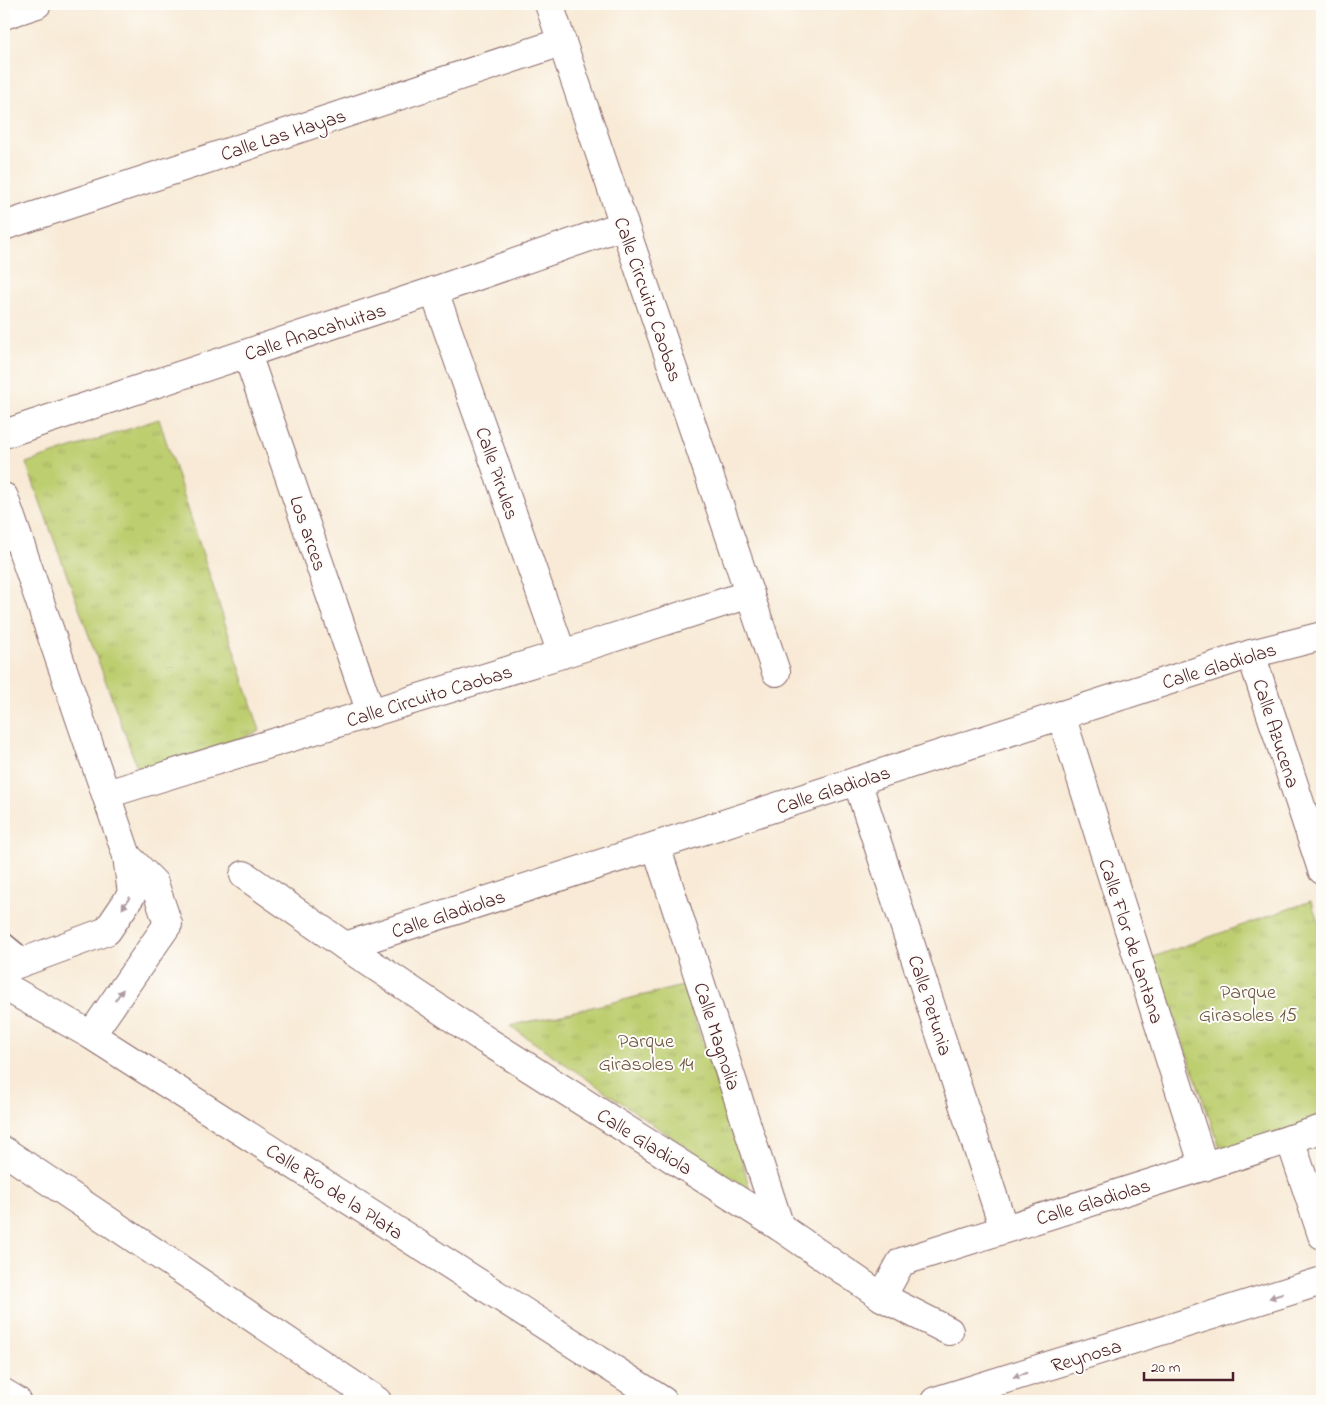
<svg xmlns="http://www.w3.org/2000/svg" width="1326" height="1405" font-family="'Indie Flower',sans-serif">
	<style>
		.grass { fill: url(#grass-tufts); stroke: #84764e }
		.lines { fill: none; stroke-linecap: round; stroke-linejoin: round }
		.service-casing { stroke: #876667; stroke-width: 18 }
		.minor-casing { stroke: #876667; stroke-width: 30 }
		.secondary-casing { stroke: #876667; stroke-width: 30 }
		.service { stroke: #fff; stroke-width: 15 }
		.minor { stroke: #fff; stroke-width: 28 }
		.secondary { stroke: #fff; stroke-width: 28 }
		.oneway { fill: #ae9aa0 }
		.labels { text-anchor: middle; stroke-width: 4; stroke-linejoin: round; paint-order: stroke }
		.street-label { font-size: 20px; fill: #4a1f2b; stroke: #fdfcf7 }
		.park-label { font-size: 20px; fill: #6c5440; stroke: #fdfcf7 }
	</style>
	<defs>
		<pattern id="grass-tufts" width="24" height="20" patternUnits="userSpaceOnUse" patternTransform="scale(1.25)"><rect width="24" height="20" fill="#bdce70"/><path d="M3 7l-1-3M5 7V3M7 7l1-3M15 17l-1-3M17 17v-4M19 17l1-3" fill="none" stroke="#a4b061"/></pattern>
	</defs>
	<rect width="100%" height="100%" fill="#fdfcf7"/>
	<filter id="ink" filterUnits="userSpaceOnUse"><feTurbulence type="fractalNoise" baseFrequency=".02" numOctaves="2"/><feDisplacementMap in="SourceGraphic" scale="10" xChannelSelector="R" yChannelSelector="G"/><feConvolveMatrix kernelMatrix="1 2 1 2 8 2 1 2 1" color-interpolation-filters="sRGB"/></filter>
	<filter id="wash" filterUnits="userSpaceOnUse"><feTurbulence type="fractalNoise" baseFrequency=".0096" numOctaves="4" result="noise"/><feDisplacementMap in="SourceGraphic" scale="20" xChannelSelector="R" yChannelSelector="G"/><feGaussianBlur stdDeviation="1.12" result="paint"/><feColorMatrix in="noise" values="0 0 0 0 0 0 0 0 0 0 0 0 0 0 0 0 0 1.4 0 .05"/><feComposite in="paint" operator="in"/></filter>
	<g filter="url(#wash)">
		<rect width="100%" height="100%" fill="#f8ead6"/>
		<g class="grass">
			<polygon points="159,419 260,731 141,778 26,463"/>
			<polygon points="1311,901 1322,933 1322,1118 1223,1157 1153,957"/>
			<polygon points="683,986 740,1151 750,1191 510,1026"/>
		</g>
	</g>
	<g filter="url(#ink)">
		<g class="lines">
			<g class="service-casing">
				<polyline id="service" points="4,940 27,959"/>
			</g>
			<g class="minor-casing">
				<g id="minor">
					<polyline points="549,4 776,672"/>
					<polyline points="4,15 37,4"/>
					<polyline points="4,226 562,42"/>
					<polyline points="434,291 562,654"/>
					<polyline points="247,354 371,713"/>
					<polyline points="4,434 434,291 624,225"/>
					<polyline points="4,497 127,856 132,894 107,931 4,969"/>
					<polyline points="1251,654 1322,870"/>
					<polyline points="1061,715 1204,1167"/>
					<polyline points="857,781 1004,1229"/>
					<polyline points="107,794 562,654 750,594"/>
					<polyline points="656,846 780,1227"/>
					<polyline points="244,875 345,946 487,1041 780,1227 882,1297 949,1331"/>
					<polyline points="345,946 1251,654 1322,636"/>
					<polyline points="4,986 91,1035 663,1401"/>
					<polyline points="91,1035 168,924 154,883 127,856"/>
					<polyline points="1290,1139 1322,1235"/>
					<polyline points="4,1151 377,1401"/>
					<polyline points="882,1297 901,1262 1322,1129"/>
					<polyline points="4,1393 17,1401"/>
				</g>
			</g>
			<g class="secondary-casing">
				<polyline id="secondary" points="935,1401 1322,1281"/>
			</g>
			<use href="#service" class="service"/>
			<use href="#minor" class="minor"/>
			<use href="#secondary" class="secondary"/>
		</g>
		<defs><path id="oneway-solid" d="M-6-.8H1V-3.2L6.5 0L1 3.2V.8H-6Z" transform="scale(1.25)"/></defs>
		<g class="oneway">
			<use href="#oneway-solid" transform="translate(126 903) rotate(123)"/>
			<use href="#oneway-solid" transform="translate(119 995) rotate(-55)"/>
			<use href="#oneway-solid" transform="translate(1276 1296) rotate(163)"/>
			<use href="#oneway-solid" transform="translate(1020 1375) rotate(163)"/>
		</g>
	</g>
	<g class="labels">
		<g class="street-label">
			<text transform="translate(283 134) rotate(-18)" y="7">Calle Las Hayas</text>
			<text transform="translate(649 299) rotate(71)" y="7">Calle Circuito Caobas</text>
			<text transform="translate(315 331) rotate(-18)" y="7">Calle Anacahuitas</text>
			<text transform="translate(498 473) rotate(71)" y="7">Calle Pirules</text>
			<text transform="translate(309 533) rotate(71)" y="7">Los arces</text>
			<text transform="translate(1219 665) rotate(-17)" y="7">Calle Gladiolas</text>
			<text transform="translate(429 695) rotate(-17)" y="7">Calle Circuito Caobas</text>
			<text transform="translate(1277 733) rotate(72)" y="7">Calle Azucena</text>
			<text transform="translate(833 789) rotate(-18)" y="7">Calle Gladiolas</text>
			<text transform="translate(448 913) rotate(-18)" y="7">Calle Gladiolas</text>
			<text transform="translate(1132 941) rotate(72)" y="7">Calle Flor de Lantana</text>
			<text transform="translate(931 1005) rotate(72)" y="7">Calle Petunia</text>
			<text transform="translate(718 1036) rotate(72)" y="7">Calle Magnolia</text>
			<text transform="translate(645 1141) rotate(32)" y="7">Calle Gladiola</text>
			<text transform="translate(335 1191) rotate(33)" y="7">Calle Río de la Plata</text>
			<text transform="translate(1093 1201) rotate(-17)" y="7">Calle Gladiolas</text>
			<text transform="translate(1086 1355) rotate(-17)" y="7">Reynosa</text>
		</g>
		<g class="park-label">
			<text x="1248" y="998">Parque<tspan x="1248" dy="23">Girasoles 15</tspan></text>
			<text x="646" y="1047">Parque<tspan x="646" dy="23">Girasoles 14</tspan></text>
		</g>
	</g>
	<rect width="1326" height="1405" fill="none" stroke="#fdfcf7" stroke-width="20"/>
	<path d="M1144 1372v8h89v-8" fill="none" stroke="#4a1f2b" stroke-width="2.5"/>
	<text x="1151" y="1372" font-size="15" fill="#4a1f2b" stroke="#fdfcf7" stroke-width="4" paint-order="stroke">20 m</text>
</svg>
